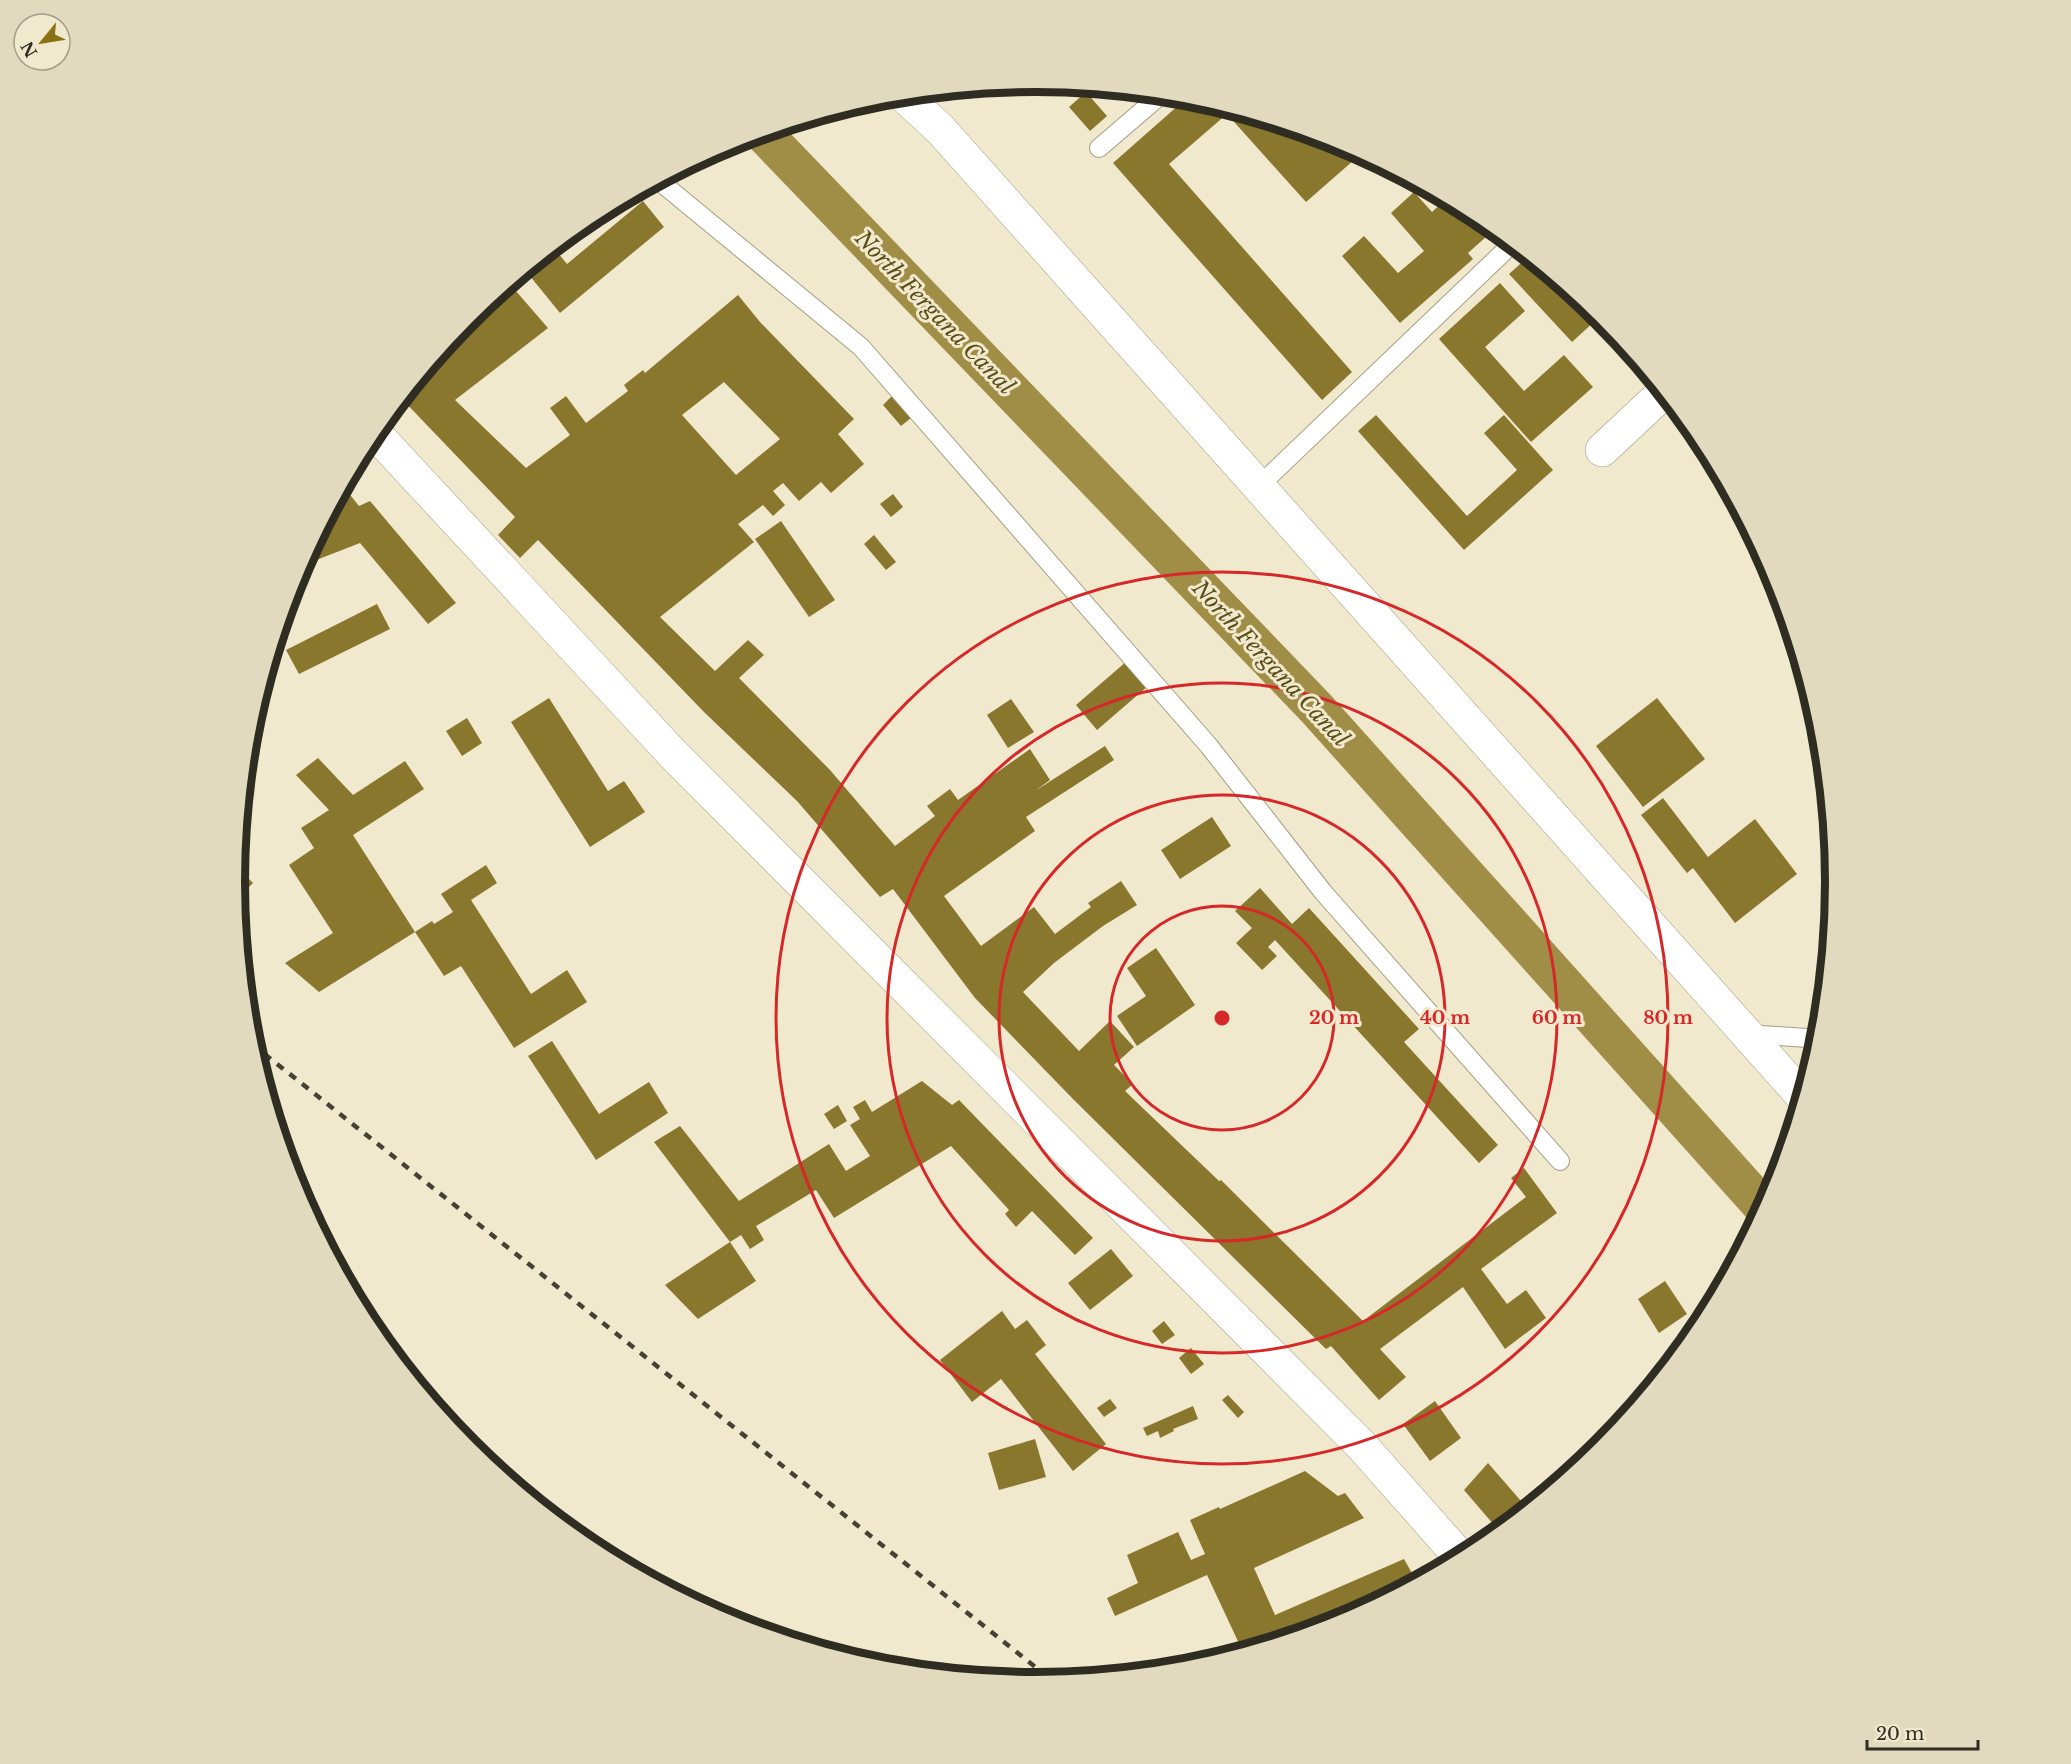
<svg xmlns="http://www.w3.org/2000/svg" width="2071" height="1764" font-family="'Libre Baskerville',serif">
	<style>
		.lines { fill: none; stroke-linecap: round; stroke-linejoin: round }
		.canal { stroke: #a18e46; stroke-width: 39 }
		.building { fill: #89772e; fill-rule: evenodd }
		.service-casing { stroke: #a49d82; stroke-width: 20 }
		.minor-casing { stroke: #a49d82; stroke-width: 34 }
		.tertiary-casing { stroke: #a49d82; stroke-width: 34 }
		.service { stroke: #fff; stroke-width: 18 }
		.minor { stroke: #fff; stroke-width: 33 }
		.tertiary { stroke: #fff; stroke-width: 33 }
		.rail { stroke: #454135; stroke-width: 4.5; stroke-dasharray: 8 8; stroke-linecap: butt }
		.ring { fill: none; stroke: #d62828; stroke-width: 3 }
		.labels { text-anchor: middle; stroke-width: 6; stroke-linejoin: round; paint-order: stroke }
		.water-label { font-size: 22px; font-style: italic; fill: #5c4e17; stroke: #f1e9cd }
		.rim { fill: none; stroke: #2f2c22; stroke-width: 8 }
		.centre { fill: #d62828; stroke: #f1e9cd; stroke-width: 3 }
		.ring-label { font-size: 18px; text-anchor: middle; font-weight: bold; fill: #d62828; stroke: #f1e9cd; stroke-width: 6; stroke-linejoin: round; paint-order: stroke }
	</style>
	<rect width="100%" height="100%" fill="#f1e9cd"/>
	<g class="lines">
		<polyline class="canal" points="762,132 1316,708 1765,1209"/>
	</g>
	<g class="building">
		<polygon points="1086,92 1107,116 1090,131 1069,107"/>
		<polygon points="1189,96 1278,123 1294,140 1305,131 1342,142 1362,153 1306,202 1227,114 1169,164 1352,372 1322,400 1113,163"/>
		<polygon points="1414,192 1432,212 1447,198 1481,216 1496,228 1468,253 1473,259 1400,323 1342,256 1364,236 1398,273 1424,251 1391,213"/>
		<polygon points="643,201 664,227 560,313 525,270 553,247 567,264"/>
		<polygon points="1529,256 1577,296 1574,299 1595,321 1572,342 1509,274"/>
		<path d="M509,283L548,328L455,400L526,468L570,435L550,408L566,396L586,423L628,391L624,385L643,370L645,373L738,295L760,322L854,419L838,434L864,464L831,493L821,482L799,501L783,483L773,491L785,505L773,516L763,505L738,524L754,542L660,617L715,671L748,640L764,655L739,678L830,770L895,846L935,816L927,806L950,789L958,800L1030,749L1050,780L1035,791L1105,746L1114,760L1026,817L1035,831L944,896L981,946L1034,907L1055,934L1091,907L1088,903L1121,881L1137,905L1103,926L1054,963L1023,992L1079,1051L1110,1021L1134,1047L1114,1065L1133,1084L1125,1091L1219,1181L1221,1180L1363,1321L1526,1197L1511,1178L1524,1168L1557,1213L1481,1269L1507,1304L1526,1290L1546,1318L1505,1349L1463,1287L1380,1349L1406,1377L1379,1400L1331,1346L1326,1349L1073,1099L975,998L893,889L880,897L797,801L704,712L538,540L520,558L498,535L515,517L401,398L469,315ZM724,382L780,439L736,475L682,415Z"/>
		<polygon points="1500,283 1525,311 1485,347 1524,391 1564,355 1593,387 1531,442 1439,339"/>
		<polygon points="892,396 911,418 901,426 883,405"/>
		<polygon points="1376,415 1467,516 1517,470 1484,433 1504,415 1553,470 1464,550 1358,431"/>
		<polygon points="343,486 359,506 370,501 456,603 428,624 360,543 301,566"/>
		<polygon points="893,494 903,507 891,517 880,504"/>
		<polygon points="781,521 835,600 809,617 755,539"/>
		<polygon points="874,535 896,562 886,570 864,544"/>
		<polygon points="377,604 390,629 299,674 286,650"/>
		<polygon points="1127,661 1148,686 1097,730 1076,705"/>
		<polygon points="549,698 608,791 624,781 645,812 590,847 511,722"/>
		<polygon points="1657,698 1705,759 1643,807 1596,746"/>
		<polygon points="1011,699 1034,732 1008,748 987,715"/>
		<polygon points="467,718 482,743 462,756 446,731"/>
		<polygon points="318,758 353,795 405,761 424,789 353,835 415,932 432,921 434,924 453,912 441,894 486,865 497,883 471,900 531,994 567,970 587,1002 514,1048 461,966 444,976 415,932 319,992 285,963 333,933 289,865 314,848 301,828 329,810 296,775"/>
		<polygon points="1663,798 1708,857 1755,819 1797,874 1735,923 1693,868 1687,873 1641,815"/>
		<polygon points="1212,817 1231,846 1180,879 1161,850"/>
		<polygon points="241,871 253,883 240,896 236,892 235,882 235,877"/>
		<polygon points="1260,888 1292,924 1309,908 1419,1029 1404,1042 1498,1145 1479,1163 1275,940 1268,947 1277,956 1262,970 1236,943 1252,928 1235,911"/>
		<polygon points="1156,948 1195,1005 1137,1046 1117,1016 1146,996 1127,968"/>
		<polygon points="552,1041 599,1114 649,1082 668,1113 596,1160 528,1056"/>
		<polygon points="922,1081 952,1105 959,1100 1093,1238 1075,1255 1032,1211 1016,1227 1005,1214 1009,1210 951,1146 834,1218 816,1190 756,1226 764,1240 750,1249 741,1235 730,1242 654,1142 680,1126 739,1201 829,1144 846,1171 870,1156 850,1125 860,1119 853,1107 865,1100 872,1112"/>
		<polygon points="838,1105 847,1121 834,1129 824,1114"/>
		<polygon points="730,1242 756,1281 698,1319 665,1285"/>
		<polygon points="1111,1249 1133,1276 1090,1310 1068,1283"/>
		<polygon points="1665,1281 1687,1314 1659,1333 1638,1299"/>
		<polygon points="1002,1311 1015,1329 1027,1320 1046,1345 1035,1354 1106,1444 1073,1471 1001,1379 972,1402 940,1360"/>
		<polygon points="1164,1321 1175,1335 1162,1344 1152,1331"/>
		<polygon points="1191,1348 1204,1364 1191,1374 1179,1358"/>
		<polygon points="1228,1395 1244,1412 1238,1418 1222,1400"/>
		<polygon points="1110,1399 1117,1408 1104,1417 1097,1408"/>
		<polygon points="1435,1401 1461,1438 1430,1461 1403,1424"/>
		<polygon points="1193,1406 1198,1419 1173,1429 1174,1431 1160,1438 1158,1431 1147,1436 1143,1428"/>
		<polygon points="1035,1439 1046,1477 999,1490 988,1453"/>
		<polygon points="1488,1463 1528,1509 1500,1532 1464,1490"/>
		<polygon points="1305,1471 1338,1496 1345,1493 1364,1518 1254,1568 1275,1615 1404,1559 1417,1582 1342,1622 1243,1652 1207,1575 1115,1616 1107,1598 1138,1583 1127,1555 1178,1532 1191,1560 1205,1554 1190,1520 1219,1507 1220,1509"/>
	</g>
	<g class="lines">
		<g class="service-casing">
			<g id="service">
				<polyline points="1099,148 1162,94"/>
				<polyline points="658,180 861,347 1209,746 1323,892 1560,1161"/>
				<polyline points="1259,486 1513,243"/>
				<polyline points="1747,1034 1821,1039"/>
			</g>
		</g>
		<g class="minor-casing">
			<g id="minor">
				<polyline points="374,432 671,752 1362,1446 1461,1558"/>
				<polyline points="1602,450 1664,392"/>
			</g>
		</g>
		<g class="tertiary-casing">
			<polyline id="tertiary" points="902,94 940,129 1803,1097"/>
		</g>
		<use href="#service" class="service"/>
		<use href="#minor" class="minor"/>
		<use href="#tertiary" class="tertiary"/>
		<polyline class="rail" points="252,1044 1053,1681"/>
	</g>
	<g class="ring">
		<circle cx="1222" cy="1018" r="112"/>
		<circle cx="1222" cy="1018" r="223"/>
		<circle cx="1222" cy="1018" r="335"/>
		<circle cx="1222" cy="1018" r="446"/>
	</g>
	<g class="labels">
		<g class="water-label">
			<text transform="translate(935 312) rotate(46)" y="8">North Fergana Canal</text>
			<text transform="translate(1271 663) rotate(47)" y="8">North Fergana Canal</text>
		</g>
	</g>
	<path d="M0 0H2071V1764H0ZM245 882a790 790 0 1 1 1580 0a790 790 0 1 1-1580 0Z" fill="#e1dabf" fill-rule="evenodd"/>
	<path class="rim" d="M245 882a790 790 0 1 1 1580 0a790 790 0 1 1-1580 0Z"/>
	<circle cx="1222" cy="1018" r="9" class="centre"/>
	<g class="ring-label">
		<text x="1334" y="1024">20 m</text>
		<text x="1445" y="1024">40 m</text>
		<text x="1557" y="1024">60 m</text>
		<text x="1668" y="1024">80 m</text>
	</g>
	<g transform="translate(42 42) rotate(240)"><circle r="28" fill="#f1e9cd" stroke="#a39d89" stroke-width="1.5"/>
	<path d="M0-4.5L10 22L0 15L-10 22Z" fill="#887214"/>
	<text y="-9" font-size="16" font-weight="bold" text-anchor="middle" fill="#2f2c22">N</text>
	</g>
	<path d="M1867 1740v9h111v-9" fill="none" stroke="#2f2c22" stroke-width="3"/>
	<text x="1876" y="1740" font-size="18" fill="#2f2c22" stroke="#f1e9cd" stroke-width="4.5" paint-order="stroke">20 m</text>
</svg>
